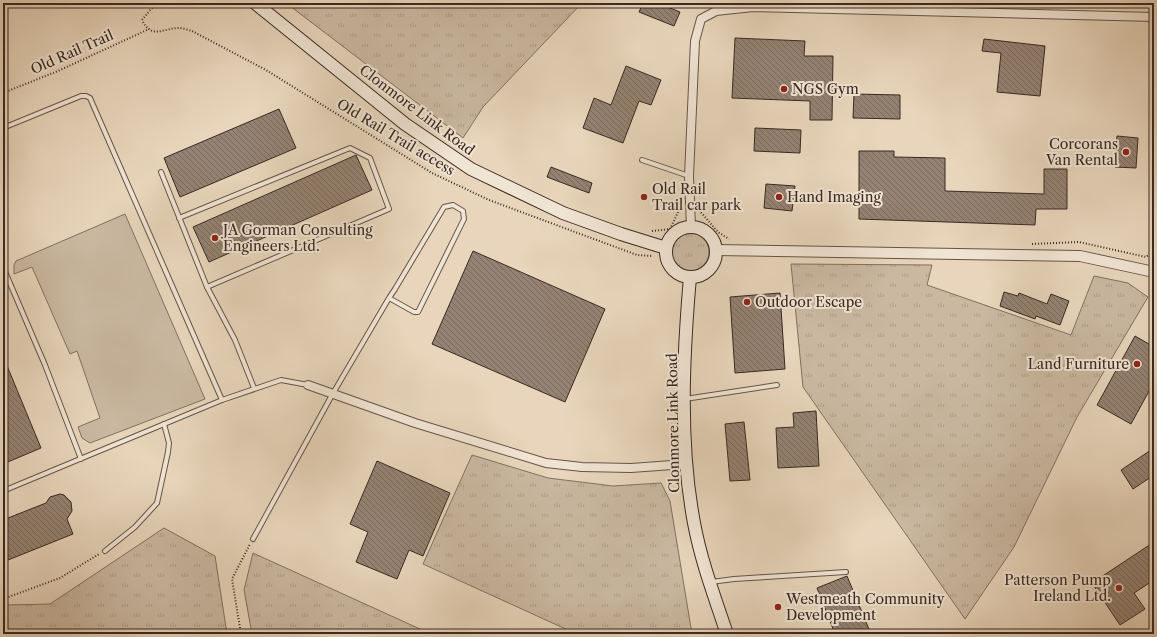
<svg xmlns="http://www.w3.org/2000/svg" width="1157" height="637" font-family="'Libre Caslon Text',serif">
	<style>
		.grass { fill: url(#grass-tufts); stroke: #827062 }
		.park { fill: #cab8a1; stroke: #827062 }
		.building { fill: url(#building-back-hatch); stroke: #3a2922 }
		.lines { fill: none; stroke-linecap: round; stroke-linejoin: round }
		.service-casing { stroke: #665448; stroke-width: 6 }
		.minor-casing { stroke: #665448; stroke-width: 10 }
		.tertiary-casing { stroke: #665448; stroke-width: 12 }
		.secondary-casing { stroke: #3a2922; stroke-width: 14 }
		.path { stroke: #3a2922; stroke-width: 2; stroke-dasharray: 1 2; stroke-linecap: butt }
		.service { stroke: #f0e4d3; stroke-width: 4 }
		.minor { stroke: #f0e4d3; stroke-width: 8 }
		.tertiary { stroke: #f0e4d3; stroke-width: 10 }
		.secondary { stroke: #f0e4d3; stroke-width: 12 }
		.poi-dot { fill: #8f2418; stroke: #f0e4d3; stroke-width: 1.5 }
		.labels { text-anchor: middle; stroke-width: 4; stroke-linejoin: round; paint-order: stroke }
		.street-label { font-size: 14px; fill: #3a2922; stroke: #f0e4d3 }
		.poi-label { font-size: 14px; fill: #3a2922; stroke: #f0e4d3; text-anchor: start }
	</style>
	<defs>
		<pattern id="grass-tufts" width="24" height="20" patternUnits="userSpaceOnUse"><rect width="24" height="20" fill="#cab8a1"/><path d="M3 7l-1-3M5 7V3M7 7l1-3M15 17l-1-3M17 17v-4M19 17l1-3" fill="none" stroke="#ae9e8a"/></pattern>
		<pattern id="building-back-hatch" width="6" height="6" patternUnits="userSpaceOnUse"><rect width="6" height="6" fill="#948272"/><path d="M-1 5l2 2M0 0l6 6M5-1l2 2" fill="none" stroke="#7a6a5d"/></pattern>
	</defs>
	<rect width="100%" height="100%" fill="#e8d5bb"/>
	<filter id="stains"><feTurbulence type="fractalNoise" baseFrequency=".005" numOctaves="4"/><feColorMatrix values="0 0 0 0 .2 0 0 0 0 .09 0 0 0 0 .02 0 0 0 .5 -.17"/></filter>
	<radialGradient id="worn" r=".72"><stop offset=".6" stop-color="#630" stop-opacity="0"/><stop offset="1" stop-color="#630" stop-opacity=".3"/></radialGradient>
	<g class="grass">
		<polygon points="286,3 582,3 483,107 463,138"/>
		<circle cx="690" cy="252" r="19"/>
		<polygon points="791,264 932,265 927,285 1071,335 1094,276 1128,283 1148,297 1077,417 1014,547 965,619 803,387"/>
		<polygon points="472,455 548,478 613,486 661,483 670,501 692,634 569,634 570,631 423,564"/>
		<polygon points="164,528 215,556 227,634 3,634 3,608 7,605 50,604"/>
		<polygon points="253,553 431,634 252,634 244,590"/>
	</g>
	<polygon class="park" points="125,214 205,399 90,443 82,438 78,427 100,418 77,351 70,354 32,267 14,274 14,265 16,261"/>
	<g class="building">
		<polygon points="643,3 658,3 680,12 674,26 639,12"/>
		<polygon points="735,38 805,41 804,56 833,56 832,120 810,120 810,101 732,98"/>
		<polygon points="984,39 1045,46 1040,96 997,92 1001,53 982,51"/>
		<polygon points="626,66 661,80 651,105 639,101 623,143 583,128 594,98 611,105"/>
		<polygon points="854,94 900,95 900,119 853,118"/>
		<polygon points="279,109 296,148 180,197 164,158"/>
		<polygon points="755,128 801,130 800,153 754,151"/>
		<polygon points="1117,136 1138,138 1136,168 1115,167"/>
		<polygon points="859,151 894,151 894,157 945,158 945,191 1044,194 1044,169 1067,169 1067,209 1036,209 1035,225 859,219"/>
		<polygon points="356,155 372,190 209,262 193,227"/>
		<polygon points="551,167 592,183 589,193 547,177"/>
		<polygon points="766,184 795,186 792,211 764,208"/>
		<polygon points="473,251 605,309 565,402 432,344"/>
		<polygon points="1004,292 1018,296 1019,293 1047,304 1051,294 1069,301 1060,325 1036,316 1035,319 1000,306"/>
		<polygon points="780,293 785,369 735,373 730,297"/>
		<polygon points="1135,336 1154,347 1154,382 1131,424 1097,405"/>
		<polygon points="3,356 41,448 3,464"/>
		<polygon points="816,411 819,466 778,468 776,428 794,427 793,413"/>
		<polygon points="744,422 750,480 730,481 725,424"/>
		<polygon points="1154,448 1154,475 1133,489 1121,470"/>
		<polygon points="377,461 450,493 423,556 409,550 397,579 356,562 368,532 350,524"/>
		<polygon points="60,494 64,495 71,502 72,511 67,519 73,534 3,562 3,520 46,503 50,497"/>
		<polygon points="1154,542 1154,580 1134,593 1145,609 1120,625 1092,583"/>
		<polygon points="847,576 871,634 835,634 817,588"/>
	</g>
	<g class="lines">
		<g class="service-casing">
			<g id="service">
				<polyline points="3,128 81,96 86,96 90,98 222,400 281,380 308,385"/>
				<polyline points="642,160 689,176"/>
				<polyline points="161,172 207,287 235,340 254,388"/>
				<polyline points="179,218 350,148 370,158 389,209 207,287"/>
				<polyline points="3,267 45,365 81,459"/>
				<polyline points="685,399 777,385"/>
				<polyline points="3,491 222,400"/>
				<polyline points="253,539 332,395 389,298 395,289 444,207 453,205 463,211 464,219 418,312 414,312 389,298"/>
				<polyline points="105,551 135,527 157,503 168,452 169,443 164,424"/>
				<polyline points="711,582 734,579 846,572"/>
			</g>
		</g>
		<g class="minor-casing">
			<g id="minor">
				<polyline points="691,227 689,176 695,41 701,19 716,11 753,7 1154,17"/>
				<polyline points="308,385 415,423 546,463 582,467 631,468 686,464"/>
			</g>
		</g>
		<g class="tertiary-casing">
			<polyline id="tertiary" points="716,250 1080,256 1154,272"/>
		</g>
		<g class="secondary-casing">
			<g id="secondary">
				<polyline points="255,3 405,124 471,169 563,213 621,234 666,248"/>
				<circle cx="691" cy="252" r="25"/>
				<path d="M690,277C683,358 679,443 694,523C701,561 715,598 727,634"/>
			</g>
		</g>
		<g class="path">
			<polyline points="64,3 109,4 135,3"/>
			<path d="M156,3L142,20C152,40 163,28 179,28C183,28 188,30 192,31L266,70L432,173L489,200L637,255L653,256"/>
			<polyline points="3,4 13,3"/>
			<polyline points="3,93 58,71 149,29"/>
			<polyline points="699,210 718,232 729,239"/>
			<polyline points="652,231 670,229 679,210 681,210"/>
			<polyline points="1032,244 1079,242 1146,257 1154,250"/>
			<polyline points="3,599 60,578 99,554"/>
			<polyline points="241,634 232,579 250,544"/>
		</g>
		<use href="#service" class="service"/>
		<use href="#minor" class="minor"/>
		<use href="#tertiary" class="tertiary"/>
		<use href="#secondary" class="secondary"/>
	</g>
	<g class="poi-dot">
		<circle cx="784" cy="89" r="4"/>
		<circle cx="1126" cy="152" r="4"/>
		<circle cx="644" cy="197" r="4"/>
		<circle cx="779" cy="197" r="4"/>
		<circle cx="215" cy="238" r="4"/>
		<circle cx="747" cy="302" r="4"/>
		<circle cx="1137" cy="364" r="4"/>
		<circle cx="1119" cy="588" r="4"/>
		<circle cx="778" cy="607" r="4"/>
	</g>
	<g class="labels">
		<g class="street-label">
			<text transform="translate(72 52) rotate(-24)" y="5">Old Rail Trail</text>
			<text transform="translate(417 110) rotate(37)" y="5">Clonmore Link Road</text>
			<text transform="translate(396 137) rotate(31)" y="5">Old Rail Trail access</text>
			<text transform="translate(673 423) rotate(-91)" y="5">Clonmore Link Road</text>
		</g>
		<g class="poi-label">
			<text x="792" y="94">NGS Gym</text>
			<text x="1118" y="149" text-anchor="end">Corcorans<tspan x="1118" dy="16">Van Rental</tspan></text>
			<text x="652" y="194">Old Rail<tspan x="652" dy="16">Trail car park</tspan></text>
			<text x="787" y="202">Hand Imaging</text>
			<text x="223" y="235">JA Gorman Consulting<tspan x="223" dy="16">Engineers Ltd.</tspan></text>
			<text x="755" y="307">Outdoor Escape</text>
			<text x="1129" y="369" text-anchor="end">Land Furniture</text>
			<text x="1111" y="585" text-anchor="end">Patterson Pump<tspan x="1111" dy="16">Ireland Ltd.</tspan></text>
			<text x="786" y="604">Westmeath Community<tspan x="786" dy="16">Development</tspan></text>
		</g>
	</g>
	<rect width="1157" height="637" fill="none" stroke="#e8d5bb" stroke-width="16"/>
	<rect x="4" y="4" width="1149" height="629" fill="none" stroke="#3a2922" stroke-width="2"/>
	<rect x="8" y="8" width="1141" height="621" fill="none" stroke="#3a2922"/>
	<rect width="100%" height="100%" filter="url(#stains)"/>
	<rect width="100%" height="100%" fill="url(#worn)"/>
</svg>
